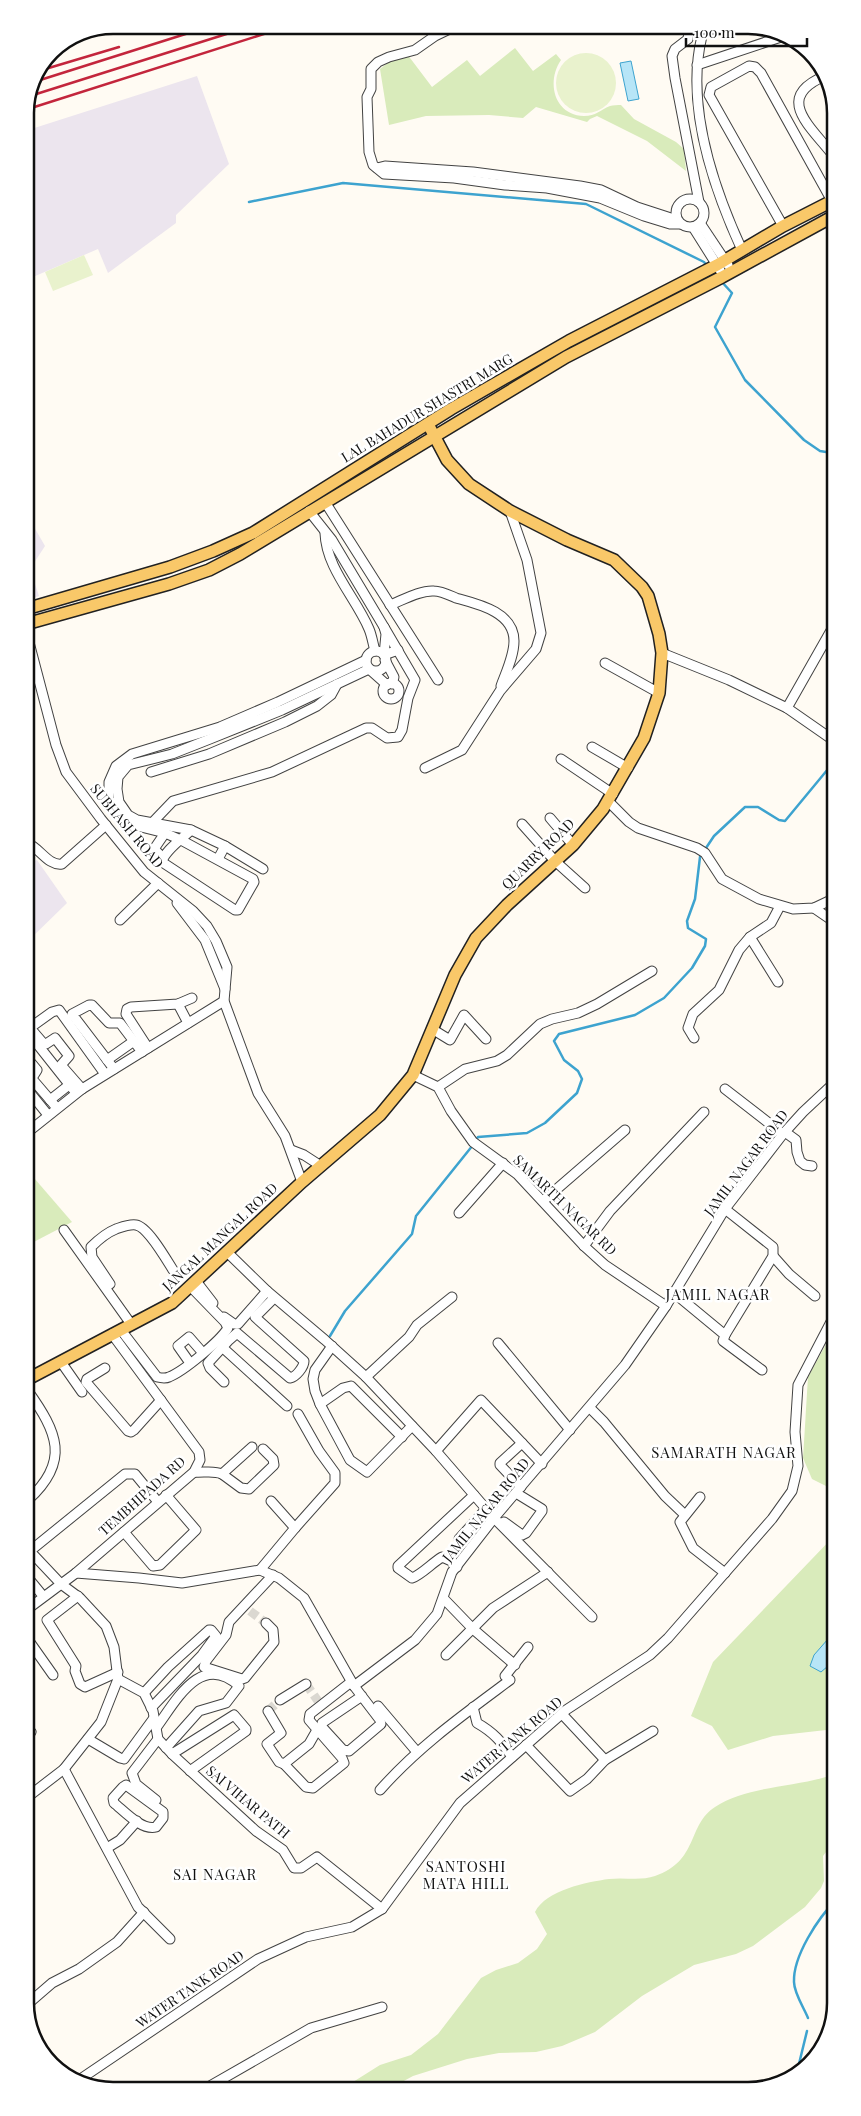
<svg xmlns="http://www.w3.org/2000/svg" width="861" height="2116" font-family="'Playfair Display',serif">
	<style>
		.industrial { fill: #ece5ee }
		.green { fill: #d9ebbb }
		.pitch { fill: #e9f2cd }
		.water { fill: #b7e5f7; stroke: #3da3cf }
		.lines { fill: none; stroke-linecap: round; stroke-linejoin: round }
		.stream { stroke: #3da3cf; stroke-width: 2.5 }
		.minor-tunnel { stroke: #dbd8d1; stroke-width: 9; stroke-dasharray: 9 4.5; stroke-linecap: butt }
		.minor-casing { stroke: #434343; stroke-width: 11 }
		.major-casing { stroke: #212121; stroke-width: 14 }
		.minor { stroke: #fff; stroke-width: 9 }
		.major { stroke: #f9c869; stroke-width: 11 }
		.rail { stroke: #c3253c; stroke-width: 2.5 }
		.labels { text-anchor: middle; stroke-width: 5; stroke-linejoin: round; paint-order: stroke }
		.street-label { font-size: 14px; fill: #101010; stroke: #fff }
		.neighbourhood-label { font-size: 15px; letter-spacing: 1px; fill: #101010; stroke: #fff }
		.rim { fill: none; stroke: #101010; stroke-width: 2.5 }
	</style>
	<rect width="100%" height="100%" fill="#fffbf3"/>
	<g class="industrial">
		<polygon points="197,76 229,164 176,215 176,223 108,273 98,249 26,280 25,131"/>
		<polygon points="26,513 45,546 30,569 39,596 26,600"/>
		<polygon points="37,860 67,903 27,942 27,863"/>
	</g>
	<g class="green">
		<path d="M515,48L533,71L556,54L561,60C546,82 554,115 584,116C596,116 600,110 610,106C613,105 618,105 621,105L634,119L676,142L684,149L686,171L647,141L597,116L590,119L587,122L536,107L523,118L489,115L426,116L389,125L380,69L404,50L432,87L467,60L480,76Z"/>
		<polygon points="28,1171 72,1222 28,1245"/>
		<polygon points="834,1330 835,1487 826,1486 812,1479 803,1458 808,1377"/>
		<polygon points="835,1535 835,1729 773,1736 728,1750 712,1726 691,1716 713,1662"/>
		<path d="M835,1774L836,1839L823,1856L824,1881L821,1888L805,1907L753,1946L736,1954L694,1965L642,1996L595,2032L562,2046L536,2052L499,2053L467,2059L413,2076L389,2089H335L353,2082L380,2065L411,2055L438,2034L481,1978L496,1970L518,1963L537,1949L547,1934L535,1912C546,1890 587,1882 609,1879C624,1877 641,1881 655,1876C699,1861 687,1825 715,1807C748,1785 797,1788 835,1774Z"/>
	</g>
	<g class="pitch">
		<circle cx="586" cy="83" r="30"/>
		<polygon points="84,255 93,275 53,291 45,272"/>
	</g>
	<g class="water">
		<polygon points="631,61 639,99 628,101 620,63"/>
		<polygon points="835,1631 835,1660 821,1672 810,1666 814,1655"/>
	</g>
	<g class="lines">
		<g class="stream">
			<polyline points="249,202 343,183 586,204 704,262 707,266"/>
			<polyline points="721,281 732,293 715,327 745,380 804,440 820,451 832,453"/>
			<polyline points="476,1140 478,1137 527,1133 545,1123 577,1093 582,1079 578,1071 564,1060 554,1041 559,1034 635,1015 664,998 692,968 705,946 706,939 688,928 687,921 695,899 700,857 714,836 745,807 758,807 779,820 785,821 833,763"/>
			<polyline points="330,1336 345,1311 412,1234 416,1216 473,1145"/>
			<path d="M808,2018C804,2008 794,1993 794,1982C793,1956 818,1918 836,1900"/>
			<polyline points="797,2072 807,2031"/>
		</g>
		<g class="minor-tunnel">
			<polyline points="250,1611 266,1623"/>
			<polyline points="306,1684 318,1701"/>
			<polyline points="268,1711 280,1700"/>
		</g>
		<g class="minor-casing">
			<g id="minor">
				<polyline points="458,25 435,36 415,50 389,57 378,62 371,69 371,89 367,97 369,152 373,165 384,174 454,178 505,185 547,188 600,198 644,216 670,224 680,224"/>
				<polyline points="686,25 689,32 688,39 675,49 672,56 675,78 699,202"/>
				<path d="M702,36C685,105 713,187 742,250"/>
				<polyline points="697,65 784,36"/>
				<path d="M825,76C774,97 809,125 832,154"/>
				<polyline points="377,168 385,166 473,172 580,186 601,190 637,207 677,220"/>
				<circle cx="690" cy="213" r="14"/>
				<polyline points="700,223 728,265"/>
				<polyline points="783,226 709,95 711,87 749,66 755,67 761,73 832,201"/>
				<polyline points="693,227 720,270"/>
				<polyline points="325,502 438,680"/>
				<polyline points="309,511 332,540 384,627 386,634 384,655 398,650"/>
				<path d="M325,533C326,568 356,598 369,629C372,636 373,644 375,651"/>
				<path d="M390,605C403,600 420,590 434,591C441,591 449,595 456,598C478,604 514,612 514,641C514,656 506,672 501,686"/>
				<polyline points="26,631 56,745 66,772 101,819 144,872 193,911 207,926 216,941 227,967 224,1001 258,1093 285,1136 302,1182"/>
				<circle cx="376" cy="661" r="10"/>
				<polyline points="662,653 729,680 787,708 833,740"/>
				<polyline points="385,660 394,677 392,684"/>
				<polyline points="605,663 659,693"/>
				<circle cx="391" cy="691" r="8"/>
				<polyline points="787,708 833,627"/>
				<polyline points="592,747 628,768"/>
				<polyline points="561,759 613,794"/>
				<polyline points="425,768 462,750 500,691 536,649 541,633 527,560 510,511"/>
				<polyline points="151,772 209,754 285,722 317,706 331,695 337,684"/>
				<polyline points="608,801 629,822 638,828 697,848 705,853 722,879 759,899 793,909 814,908 833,899"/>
				<polyline points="550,818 573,845"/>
				<polyline points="522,824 555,861 585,888"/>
				<polyline points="150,825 173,801 272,772 366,728 372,728 387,738 398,737 402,730 408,698 415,680 384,627"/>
				<path d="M191,830C183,838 164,851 162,862L235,910H238L254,882L253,879L181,840L165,833L133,825L122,819L109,799V782L116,766L132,754L220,727L278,702L366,660"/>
				<path d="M27,843C40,848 48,866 62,864L106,825"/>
				<polyline points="225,846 263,869"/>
				<polyline points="163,858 154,849 165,833"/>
				<polyline points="218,859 225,846 191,830 137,820 128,815 119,802 117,789 118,777 128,765 172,754 210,739 282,710 369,669 387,685"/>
				<polyline points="177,903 205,940 225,989"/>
				<polyline points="814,908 833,921"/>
				<polyline points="120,920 158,883"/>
				<polyline points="750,937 778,982"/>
				<polyline points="178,1004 188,1023"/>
				<polyline points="432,1029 450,1040 464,1015 486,1039"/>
				<polyline points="694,1038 688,1028 693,1014 719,990 739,950 750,937 771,923 780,906"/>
				<polyline points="34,1040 76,1093"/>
				<polyline points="148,1048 126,1014 127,1009 131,1007 178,1004 192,998"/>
				<polyline points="27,1058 37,1070 32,1078 33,1080 57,1108"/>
				<polyline points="107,1060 134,1041"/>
				<polyline points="114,1069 72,1014 89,1005 92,1005 109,1023 120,1023 142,1052"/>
				<polyline points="413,1075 438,1087 451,1111 473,1142 517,1174 584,1246 605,1265 666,1306"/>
				<polyline points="438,1087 465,1069 497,1061 507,1055 540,1024 552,1019 578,1013 597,1004 652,971"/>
				<polyline points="27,1089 48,1115"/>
				<polyline points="82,1089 61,1065 69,1056 55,1038 46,1044 43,1043 31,1029 31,1027 52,1012 59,1010 105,1074"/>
				<polyline points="725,1089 783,1134"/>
				<polyline points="50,1100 69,1085"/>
				<polyline points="28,1132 82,1089 224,1001"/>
				<polyline points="785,1132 796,1140 797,1152 800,1161 805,1165 812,1166"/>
				<polyline points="291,1150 304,1155 321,1166"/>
				<polyline points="543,1201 625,1130"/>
				<polyline points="725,1209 773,1247 773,1256 725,1335"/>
				<polyline points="459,1213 503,1163"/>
				<polyline points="64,1230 131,1324"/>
				<polyline points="584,1246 610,1211 704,1112"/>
				<polyline points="227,1252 267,1291 325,1340 366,1377 436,1451 494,1518 592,1617"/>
				<polyline points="773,1256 789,1274 815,1296"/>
				<polyline points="196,1281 213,1303"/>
				<path d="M106,1287L110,1284L92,1257L91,1247C99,1239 106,1233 116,1229C122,1227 129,1224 136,1225C148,1227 166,1259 173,1270"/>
				<polyline points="673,1292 725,1335 723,1341 762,1370"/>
				<polyline points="224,1317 234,1324 238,1324 267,1291"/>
				<path d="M121,1330L157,1377C161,1378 165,1379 169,1377C184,1371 220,1341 228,1328L225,1322L190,1286"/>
				<polyline points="498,1343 570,1430"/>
				<polyline points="332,1346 315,1370 313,1379 315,1391 320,1404 350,1460 367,1472 412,1426"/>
				<polyline points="222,1347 287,1406"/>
				<polyline points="61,1362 82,1392"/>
				<polyline points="190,1363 178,1346 189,1337 203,1353"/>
				<polyline points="105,1368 87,1379 86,1382 128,1431 131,1432 134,1430 161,1400"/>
				<polyline points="366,1377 409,1337 417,1325 452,1297"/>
				<path d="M224,1382L210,1368L208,1363L229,1340L237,1333L290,1378C296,1377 304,1367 304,1361L255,1317L274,1298"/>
				<path d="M28,1391C57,1432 71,1461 28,1500"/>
				<polyline points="320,1404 343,1388 351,1386 402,1437"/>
				<polyline points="590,1408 604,1422 665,1496 685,1515"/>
				<polyline points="436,1451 481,1400 542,1464"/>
				<path d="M194,1472C202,1473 214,1470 222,1474L252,1447"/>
				<polyline points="222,1474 241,1488 249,1489 274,1465 273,1459 263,1449"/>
				<polyline points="521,1487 500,1465 500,1463 522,1443"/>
				<polyline points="700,1497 680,1522 693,1548 725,1573"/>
				<polyline points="504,1522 522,1535 526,1533 542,1511 542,1509 516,1493"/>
				<polyline points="295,1528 335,1483 335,1473 319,1451 298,1414"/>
				<polyline points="124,1532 153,1566 160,1565 196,1530 166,1495"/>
				<polyline points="459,1539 486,1509"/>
				<polyline points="28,1549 61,1584 80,1598 106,1626 114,1647 118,1679 101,1722 64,1769 29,1796"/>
				<polyline points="30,1551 125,1474 135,1474 158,1502"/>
				<path d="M457,1567L451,1561L442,1557C432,1563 421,1575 412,1578L398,1568V1566L474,1495"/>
				<polyline points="260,1570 295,1528 271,1501"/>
				<polyline points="76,1573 194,1472 200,1460 199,1452 112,1334"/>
				<polyline points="29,1579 43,1596"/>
				<polyline points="78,1596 47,1620 76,1666 75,1671 80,1684 85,1687 118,1672"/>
				<polyline points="444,1599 473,1629 515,1665"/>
				<polyline points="29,1608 76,1573 139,1578 182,1583 260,1570 279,1578 304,1598 354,1686 415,1640 437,1614 452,1572 494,1518 625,1365 666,1306 725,1209 783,1134 803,1112 834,1083"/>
				<polyline points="266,1623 273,1630 274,1642 245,1678 242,1679 204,1667 206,1661 226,1635 229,1622 273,1575"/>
				<polyline points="29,1641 53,1675"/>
				<polyline points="446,1655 493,1608 548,1572"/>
				<polyline points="118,1679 144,1693 153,1711 158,1739 173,1755 256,1831 283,1850 294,1868 301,1868 317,1857 382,1909"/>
				<polyline points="354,1686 380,1720 381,1724 349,1751 343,1750 322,1727 322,1723 362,1696"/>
				<polyline points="144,1693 168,1667 209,1630 211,1630 216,1636 202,1655 151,1708"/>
				<polyline points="280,1700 306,1684"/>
				<polyline points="378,1706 417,1752"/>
				<path d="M473,1707L477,1723C493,1732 502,1742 512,1757"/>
				<polyline points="268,1711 281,1733 267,1744 279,1762 284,1764 306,1787 313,1788 344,1763 342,1758 309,1720 310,1714 351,1682"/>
				<polyline points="562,1714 605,1760"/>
				<path d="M156,1728C176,1701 201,1651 239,1686L226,1703L199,1711L166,1748"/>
				<polyline points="29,1730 31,1732 29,1735"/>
				<polyline points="88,1739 120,1758 124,1759 154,1718"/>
				<polyline points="526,1745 570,1791 587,1779 605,1760 653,1731"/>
				<polyline points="172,1754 234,1715 246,1729 246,1731 190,1771"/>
				<polyline points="284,1764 309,1744 317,1730"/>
				<polyline points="64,1769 138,1907 170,1939"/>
				<path d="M126,1785L163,1812V1818L156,1827C142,1831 124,1811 114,1803L113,1798L123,1787Z"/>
				<path d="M380,1790C419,1746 463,1715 510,1680L505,1676L528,1647"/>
				<polyline points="156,1800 136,1784 132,1773 158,1739"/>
				<polyline points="107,1848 120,1840 137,1821"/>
				<polyline points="30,2002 52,1983 79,1969 117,1942 144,1912"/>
				<polyline points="79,2080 258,1959 306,1937 352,1927 382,1909 460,1803 566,1710 650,1655 668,1638 772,1519 792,1491 798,1466 795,1432 798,1385 834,1316"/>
				<polyline points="203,2090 311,2028 382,2007"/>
			</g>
		</g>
		<g class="major-casing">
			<g id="major">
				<polyline points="26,609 170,567 213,551 253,533 451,409 569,341 717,265 783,226 832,201"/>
				<polyline points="26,624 169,584 209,570 240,554 566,357 722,277 832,217"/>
				<polyline points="28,1379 172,1303 302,1182 380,1115 413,1075 455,975 476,938 507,905 573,845 603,809 644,738 659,693 662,653 659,634 648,596 642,587 614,560 567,540 510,511 469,484 447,460 428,424"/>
			</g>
		</g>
		<use href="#minor" class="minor"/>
		<use href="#major" class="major"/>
		<g class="rail">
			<polyline points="42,70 119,47"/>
			<polyline points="37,81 214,25"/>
			<polyline points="30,96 255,25"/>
			<polyline points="25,110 292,25"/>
		</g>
	</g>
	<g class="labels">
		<g class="street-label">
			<text transform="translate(427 408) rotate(-31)" y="5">LAL BAHADUR SHASTRI MARG</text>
			<text transform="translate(127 826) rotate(50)" y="5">SUBHASH ROAD</text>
			<text transform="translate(538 854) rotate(-44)" y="5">QUARRY ROAD</text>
			<text transform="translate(746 1163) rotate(-53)" y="5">JAMIL NAGAR ROAD</text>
			<text transform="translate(565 1205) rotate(44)" y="5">SAMARTH NAGAR RD</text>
			<text transform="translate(220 1237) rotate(-43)" y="5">JANGAL MANGAL ROAD</text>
			<text transform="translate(142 1496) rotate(-42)" y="5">TEMBHIPADA RD</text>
			<text transform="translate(486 1510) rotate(-51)" y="5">JAMIL NAGAR ROAD</text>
			<text transform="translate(512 1740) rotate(-40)" y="5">WATER TANK ROAD</text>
			<text transform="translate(248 1802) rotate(40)" y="5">SAI VIHAR PATH</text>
			<text transform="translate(190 1989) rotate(-34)" y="5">WATER TANK ROAD</text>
		</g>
		<g class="neighbourhood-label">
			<text x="718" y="1300">JAMIL NAGAR</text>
			<text x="724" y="1458">SAMARATH NAGAR</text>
			<text x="466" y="1872">SANTOSHI<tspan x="466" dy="17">MATA HILL</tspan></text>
			<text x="215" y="1880">SAI NAGAR</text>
		</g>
	</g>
	<path d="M0 0H861V2116H0ZM113 34H748A79 79 0 0 1 827 113V2003A79 79 0 0 1 748 2082H113A79 79 0 0 1 34 2003V113A79 79 0 0 1 113 34Z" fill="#fff" fill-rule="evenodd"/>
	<path class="rim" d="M113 34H748A79 79 0 0 1 827 113V2003A79 79 0 0 1 748 2082H113A79 79 0 0 1 34 2003V113A79 79 0 0 1 113 34Z"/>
	<path d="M686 38v8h121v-8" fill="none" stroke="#101010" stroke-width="2.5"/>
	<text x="694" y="38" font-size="15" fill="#101010" stroke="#ffffff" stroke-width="4" paint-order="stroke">100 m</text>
</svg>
